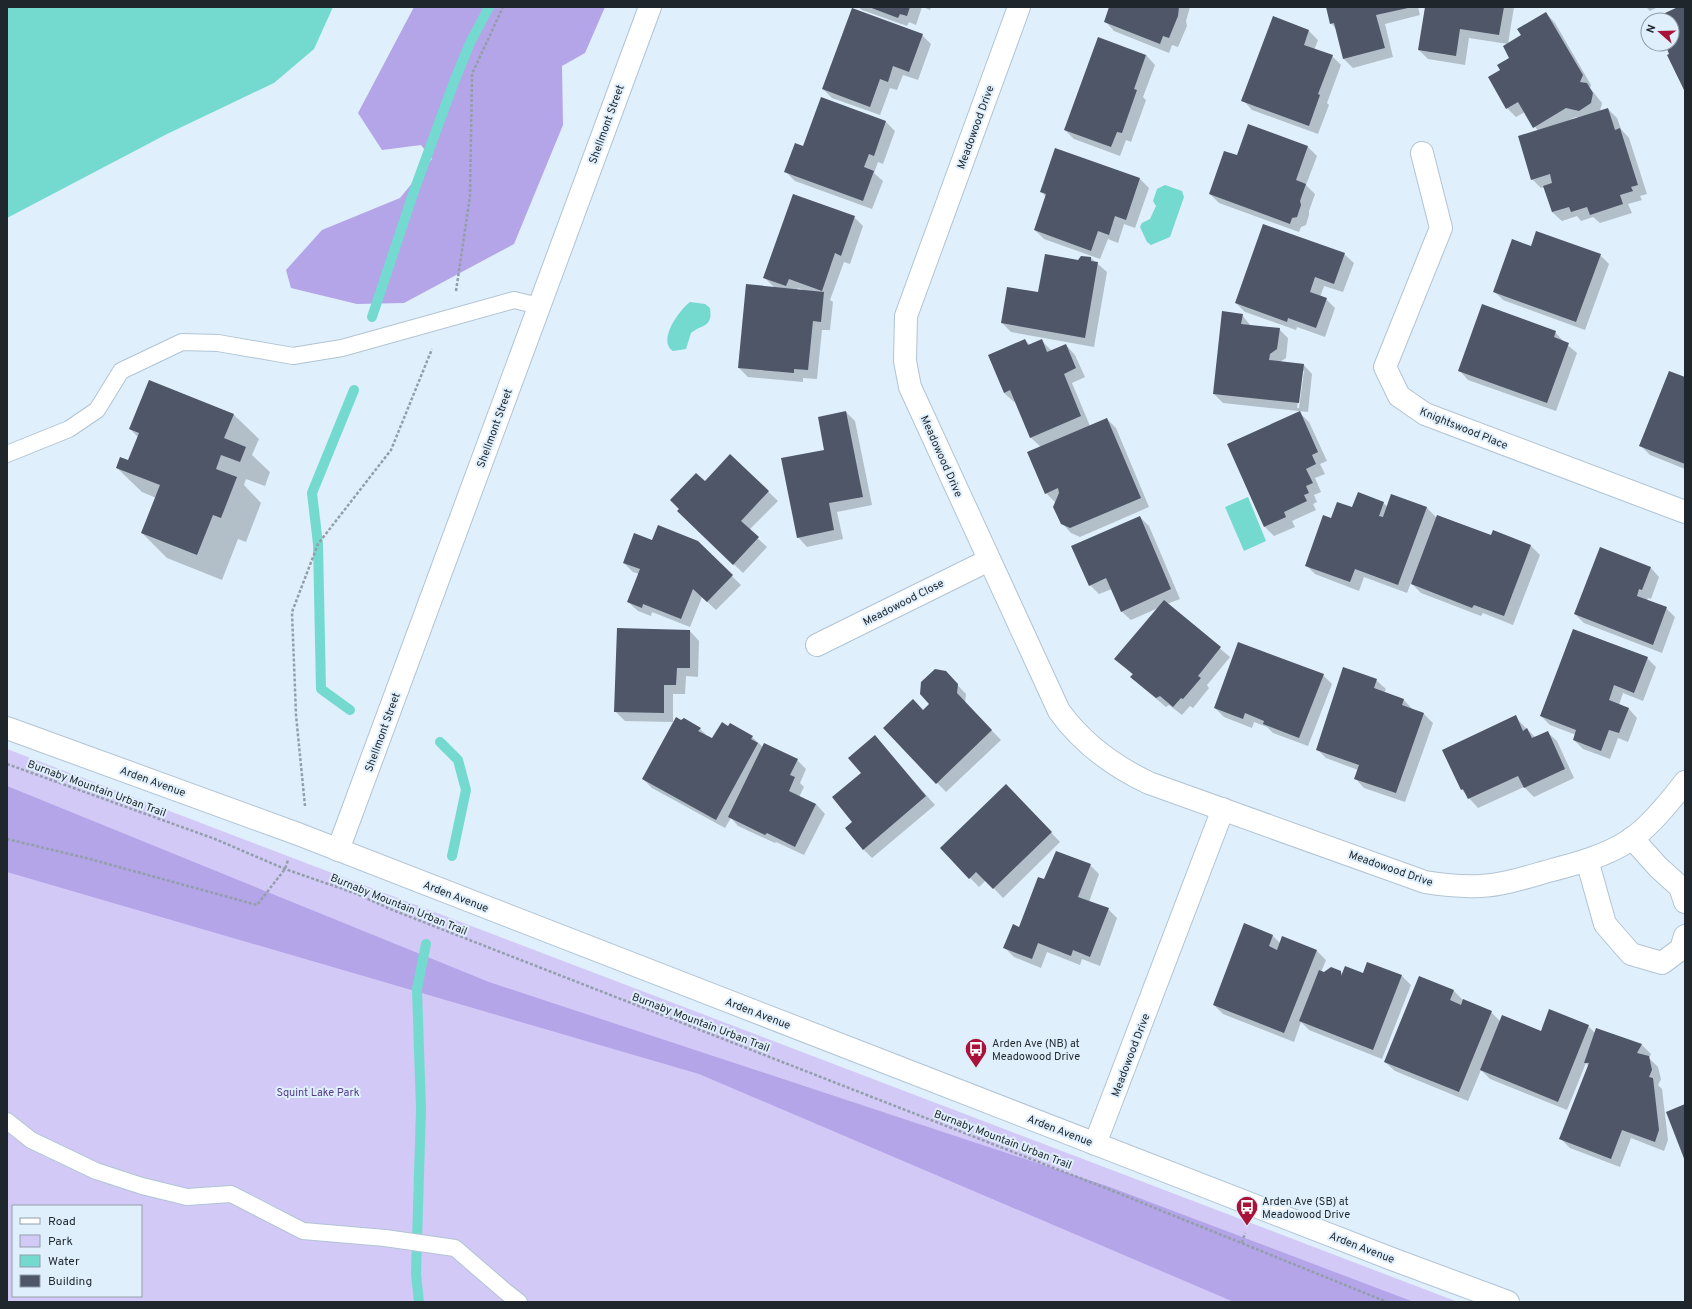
<svg xmlns="http://www.w3.org/2000/svg" width="1692" height="1309" font-family="Overpass,sans-serif">
	<style>
		.green { fill: #d3c9f7; fill-rule: evenodd }
		.forest { fill: #b4a4e8 }
		.water { fill: #74dacf }
		.shadow { fill: #0003; fill-rule: evenodd }
		.lines { fill: none; stroke-linecap: round; stroke-linejoin: round }
		.stream { stroke: #74dacf; stroke-width: 10 }
		.building { fill: #4f5668 }
		.lane-casing { stroke: #b1c4d3; stroke-width: 18 }
		.street-casing { stroke: #b1c4d3; stroke-width: 24 }
		.secondary-casing { stroke: #b1c4d3; stroke-width: 24 }
		.path { stroke: #929fa9; stroke-width: 2.5; stroke-dasharray: 3 2; stroke-linecap: butt }
		.lane { stroke: #fff; stroke-width: 16 }
		.street { stroke: #fff; stroke-width: 22 }
		.secondary { stroke: #fff; stroke-width: 22 }
		.labels { text-anchor: middle; stroke-width: 4; stroke-linejoin: round; paint-order: stroke }
		.street-label { font-size: 11px; fill: #1f262c; stroke: #dfeffc }
		.poi-label { font-size: 11px; fill: #1f262c; stroke: #dfeffc; text-anchor: start }
		.park-label { font-size: 11px; fill: #553d8c; stroke: #dfeffc }
	</style>
	<rect width="100%" height="100%" fill="#dfeffc"/>
	<path class="green" d="M7,749L1458,1302H7ZM13,1206H141V1296H13Z"/>
	<g class="forest">
		<polygon points="414,7 605,7 585,53 562,66 563,125 514,244 404,303 357,304 291,288 286,270 322,230 400,198 432,159 421,145 382,150 358,113"/>
		<polygon points="7,786 489,982 1110,1187 1414,1302 1234,1302 699,1074 7,872"/>
	</g>
	<g class="water">
		<polygon points="7,7 333,7 314,49 274,83 167,134 7,218"/>
		<polygon points="1165,185 1182,191 1184,197 1170,237 1151,245 1147,242 1140,227 1142,223 1150,219 1156,206 1153,201 1157,189"/>
		<path d="M690,302L705,304L710,308C713,328 702,324 691,333L686,349L673,351C657,341 679,310 690,302Z"/>
		<polygon points="1248,497 1266,541 1244,551 1225,507"/>
	</g>
	<g class="shadow">
		<polygon points="859,7 922,7 916,25 909,22 907,26 862,10"/>
		<polygon points="923,7 931,7 930,10"/>
		<polygon points="1110,7 1190,7 1186,21 1187,26 1178,47 1172,45 1169,53 1114,31 1105,21"/>
		<polygon points="1327,7 1418,7 1420,15 1385,24 1393,57 1353,68 1344,59 1336,29 1331,23"/>
		<polygon points="1426,7 1514,7 1508,44 1469,38 1465,65 1428,59 1419,50"/>
		<polygon points="1646,7 1658,7 1650,11"/>
		<polygon points="1680,7 1685,8 1685,90 1666,44 1672,44 1672,20 1654,19"/>
		<path d="M1546,13L1555,23L1591,85L1590,88L1602,103L1600,111L1608,109L1617,118L1621,129L1629,138L1647,194L1640,196L1642,200L1628,204L1632,213L1600,223L1593,217L1581,221L1577,216L1562,221L1552,212L1545,187L1541,188L1532,179L1538,131L1525,112L1516,117L1507,108L1501,70L1511,58L1522,35ZM1576,117L1580,118L1569,120Z"/>
		<polygon points="1273,18 1309,31 1318,40 1314,50 1332,56 1341,65 1327,103 1329,105 1318,134 1252,110 1243,100"/>
		<polygon points="922,35 931,44 918,80 903,75 897,90 890,88 880,115 832,98 823,89"/>
		<polygon points="1146,55 1155,65 1143,97 1146,100 1131,142 1126,140 1120,156 1074,139 1065,130"/>
		<polygon points="822,98 886,122 895,131 883,164 878,162 874,173 883,181 872,209 795,181 786,172 804,147"/>
		<polygon points="1308,147 1317,156 1306,185 1315,194 1309,211 1309,215 1306,225 1301,227 1299,232 1219,203 1210,194 1237,157"/>
		<polygon points="1140,179 1149,188 1135,228 1124,224 1118,243 1108,239 1100,259 1044,239 1035,230 1046,197 1041,191"/>
		<path d="M854,217L863,226L850,264L844,262L830,300L833,302L830,330H822L817,379L803,378V382L748,377L739,368L775,288L765,278ZM798,288L806,291H797Z"/>
		<polygon points="1344,254 1354,263 1343,292 1324,286 1320,297 1326,299 1335,308 1325,337 1297,327 1296,330 1245,312 1236,303"/>
		<polygon points="1600,255 1609,264 1585,330 1503,300 1494,291"/>
		<polygon points="1091,258 1107,272 1094,347 1011,332 1002,323 1079,261"/>
		<path d="M1242,315L1251,326L1279,329L1288,338L1286,358L1280,362L1303,364L1312,374L1308,412L1223,403L1214,394ZM1302,371H1304L1299,408H1297Z"/>
		<polygon points="1555,332 1564,342 1577,353 1556,411 1468,380 1459,370"/>
		<polygon points="1025,340 1030,345 1041,340 1052,351 1066,345 1075,355 1085,377 1072,383 1090,426 1107,419 1116,428 1149,507 1080,537 1071,533 1062,523 1056,503 1046,493 1041,447 1031,438 1016,401 1014,402 1004,393"/>
		<polygon points="1685,378 1685,469 1650,455 1641,446"/>
		<polygon points="149,381 234,415 259,439 252,455 270,472 265,486 246,479 244,485 261,503 246,542 238,539 222,580 167,558 142,533 156,498 142,492 117,468 129,462 138,437 130,429"/>
		<polygon points="846,412 855,421 872,505 837,512 843,539 807,547 798,537 825,451"/>
		<polygon points="1300,413 1309,422 1327,461 1320,464 1325,474 1315,478 1321,492 1314,495 1317,502 1313,504 1316,510 1292,521 1295,527 1274,536 1265,527 1228,444"/>
		<polygon points="730,455 778,501 749,530 767,547 743,573 687,520 705,483"/>
		<polygon points="1392,495 1427,508 1437,518 1492,537 1494,532 1531,546 1540,555 1513,625 1483,613 1481,616 1421,593 1411,583 1407,593 1364,577 1359,591 1315,574 1306,565 1332,519 1353,509 1383,503 1388,507"/>
		<polygon points="1140,517 1149,526 1180,599 1167,604 1230,657 1207,685 1209,688 1193,708 1190,706 1182,715 1169,705 1166,707 1141,686 1132,677 1133,675 1116,659 1158,608 1131,620 1121,611 1112,589 1099,594 1090,585"/>
		<polygon points="697,542 741,585 716,610 702,597 690,627 652,612 651,616 638,611 628,602 639,574 633,572 624,563"/>
		<polygon points="1650,567 1659,577 1651,599 1648,598 1647,601 1666,608 1675,617 1662,653 1584,623 1575,614"/>
		<polygon points="690,631 699,641 698,677 686,676 685,694 673,694 673,722 625,721 615,711"/>
		<polygon points="1647,658 1656,667 1643,701 1623,693 1619,705 1628,708 1637,718 1628,742 1618,738 1610,759 1583,749 1574,740 1576,735 1550,725 1541,716"/>
		<polygon points="945,672 966,694 965,703 1001,740 946,792 884,728 923,711 930,704"/>
		<polygon points="1323,675 1332,684 1308,746 1273,733 1267,727 1254,722 1252,728 1224,717 1215,708"/>
		<polygon points="1376,680 1386,689 1384,693 1404,700 1413,710 1424,714 1433,723 1405,802 1364,788 1355,778 1358,770 1326,758 1317,749"/>
		<polygon points="1515,717 1535,737 1547,732 1557,741 1574,778 1534,797 1524,787 1478,808 1462,790 1443,751"/>
		<polygon points="684,719 700,729 712,740 729,727 752,737 763,747 797,760 806,769 800,783 804,787 799,797 816,804 825,814 804,855 776,842 775,843 738,826 731,818 725,828 652,788 643,779"/>
		<polygon points="875,737 935,805 872,858 863,849 853,822 862,773"/>
		<polygon points="1015,794 1060,842 1003,898 986,880 979,887 941,848"/>
		<polygon points="1090,865 1099,874 1089,902 1108,909 1117,918 1100,966 1082,959 1080,965 1047,952 1041,968 1014,957 1005,948 1019,928 1045,881"/>
		<polygon points="1272,935 1280,943 1317,951 1326,960 1321,972 1324,973 1340,972 1343,974 1364,975 1368,963 1402,976 1411,985 1382,1059 1309,1030 1301,1022 1294,1042 1223,1014 1214,1005"/>
		<polygon points="1420,977 1454,991 1464,1001 1491,1012 1500,1021 1542,1032 1588,1026 1596,1034 1597,1029 1642,1045 1651,1054 1649,1058 1658,1067 1661,1079 1658,1085 1662,1089 1668,1140 1664,1151 1631,1138 1620,1167 1570,1148 1561,1139 1588,1066 1586,1063 1567,1110 1490,1079 1481,1070 1468,1101 1395,1071 1385,1062"/>
	</g>
	<g class="lines">
		<g class="stream">
			<polyline points="372,317 414,191 454,82 470,43 489,7"/>
			<polyline points="350,710 321,689 318,544 312,493 354,390"/>
			<polyline points="440,742 458,760 466,790 452,856"/>
			<polyline points="419,1302 416,1274 421,1109 417,989 426,944"/>
		</g>
	</g>
	<g class="building">
		<polygon points="869,7 910,7 907,16 900,14 898,18"/>
		<polygon points="1109,7 1179,7 1178,16 1169,38 1163,36 1160,44 1104,22"/>
		<polygon points="1326,7 1408,7 1408,8 1376,15 1385,48 1343,59 1334,23 1330,24"/>
		<polygon points="1425,7 1504,7 1499,35 1460,29 1456,56 1418,50"/>
		<polygon points="1678,7 1685,7 1685,92 1667,55 1669,54 1665,44 1672,44 1672,20 1652,19"/>
		<polygon points="852,8 923,34 909,72 893,66 888,82 880,79 870,107 822,89"/>
		<polygon points="1546,12 1583,75 1580,82 1587,83 1593,93 1591,103 1579,111 1566,108 1533,128 1518,102 1506,109 1488,77 1500,70 1497,65 1509,58 1503,46 1521,35 1517,29"/>
		<polygon points="1273,16 1309,30 1304,45 1333,55 1318,94 1320,95 1309,126 1241,101"/>
		<polygon points="1098,37 1146,55 1134,89 1137,90 1122,133 1117,132 1111,147 1064,130"/>
		<polygon points="821,97 886,121 874,156 869,154 864,167 874,171 863,201 784,172 795,143 803,146"/>
		<polygon points="1608,108 1615,130 1620,128 1638,185 1631,187 1633,191 1620,195 1623,204 1590,215 1587,207 1571,212 1569,207 1552,212 1543,186 1552,183 1550,174 1531,180 1518,136"/>
		<polygon points="1248,124 1308,146 1296,180 1306,184 1300,201 1301,205 1297,217 1292,218 1290,224 1209,194 1224,151 1237,155"/>
		<polygon points="1055,148 1140,178 1126,220 1115,216 1109,235 1098,231 1091,251 1034,230 1046,194 1040,192"/>
		<polygon points="793,194 855,216 841,256 835,253 822,291 789,279 786,286 763,278"/>
		<polygon points="1263,224 1345,253 1334,284 1315,277 1310,292 1327,298 1316,328 1288,318 1287,322 1235,303"/>
		<polygon points="1536,231 1601,254 1576,322 1493,292 1512,239 1531,246"/>
		<polygon points="1045,254 1078,260 1081,256 1091,257 1091,261 1098,262 1085,338 1001,323 1007,287 1038,292"/>
		<polygon points="746,284 824,292 821,322 813,321 808,370 794,369 794,373 738,368"/>
		<polygon points="1482,304 1556,331 1554,337 1569,343 1547,403 1458,371"/>
		<polygon points="1222,311 1243,314 1241,324 1280,328 1277,349 1270,354 1269,360 1304,364 1299,403 1213,394"/>
		<polygon points="1025,339 1028,345 1042,339 1047,352 1066,344 1076,368 1064,374 1081,416 1030,438 1010,390 1004,393 988,355"/>
		<polygon points="1669,371 1685,377 1685,464 1639,446"/>
		<polygon points="149,380 234,414 224,438 246,447 240,462 221,455 216,469 237,477 221,518 213,515 197,555 141,533 160,485 116,468 120,457 128,460 139,433 129,429"/>
		<polygon points="846,411 863,497 829,503 834,530 797,538 781,458 824,450 818,417"/>
		<polygon points="1300,411 1318,452 1312,455 1316,464 1306,469 1313,483 1306,486 1309,493 1304,495 1307,501 1284,512 1286,517 1264,527 1227,444"/>
		<polygon points="1107,418 1141,498 1070,528 1061,524 1053,507 1059,493 1058,488 1045,494 1027,452"/>
		<polygon points="730,454 769,491 741,521 759,537 733,565 677,511 679,509 670,500 696,473 705,481"/>
		<polygon points="1358,492 1384,502 1379,516 1383,517 1391,494 1427,507 1398,585 1355,569 1350,582 1305,566 1323,515 1331,518 1337,502 1352,507"/>
		<polygon points="1437,515 1491,535 1493,530 1531,545 1504,616 1474,605 1472,608 1411,584"/>
		<polygon points="1140,516 1171,589 1121,612 1106,578 1089,586 1071,546"/>
		<polygon points="658,525 698,541 733,575 707,602 693,589 681,619 643,604 642,608 627,602 640,569 623,563 634,533 652,540"/>
		<polygon points="1600,547 1651,567 1642,590 1639,589 1637,596 1667,607 1653,645 1574,614"/>
		<polygon points="1164,600 1221,647 1198,676 1201,678 1183,699 1181,698 1173,707 1160,696 1156,698 1130,677 1133,674 1114,659"/>
		<polygon points="617,628 690,630 690,668 677,668 676,685 664,685 664,713 614,712"/>
		<polygon points="1573,629 1648,657 1634,693 1614,685 1609,700 1629,708 1619,733 1609,730 1601,751 1573,740 1576,730 1540,716"/>
		<polygon points="1238,642 1324,674 1299,738 1263,724 1264,721 1245,713 1243,719 1214,708"/>
		<polygon points="1343,667 1377,679 1374,688 1404,699 1402,705 1424,713 1396,793 1354,779 1359,765 1316,750"/>
		<polygon points="935,669 946,671 958,684 957,693 992,730 936,784 883,728 913,699 923,710 929,704 920,694 921,682"/>
		<polygon points="1516,715 1523,731 1527,728 1532,738 1548,731 1565,769 1524,788 1518,776 1468,799 1463,789 1461,790 1442,750"/>
		<polygon points="676,717 681,720 684,718 701,728 698,731 712,738 722,722 728,726 730,723 753,736 751,739 758,743 716,820 642,779"/>
		<polygon points="875,735 926,796 863,850 845,828 852,822 832,797 861,773 848,758"/>
		<polygon points="764,743 798,759 790,775 795,777 789,791 816,804 795,847 767,833 765,835 728,817"/>
		<polygon points="1006,784 1052,832 993,889 976,872 969,879 940,848"/>
		<polygon points="1056,851 1091,864 1078,897 1109,908 1090,957 1073,950 1071,956 1038,943 1032,959 1003,948 1013,924 1019,927 1038,877 1044,879"/>
		<polygon points="1244,923 1273,935 1269,946 1277,950 1282,936 1317,950 1284,1033 1213,1005"/>
		<polygon points="1367,962 1402,975 1373,1050 1299,1021 1319,970 1324,972 1331,967 1341,971 1341,976 1345,966 1363,973"/>
		<polygon points="1419,976 1454,990 1450,1000 1461,1005 1463,999 1492,1011 1459,1092 1384,1062"/>
		<polygon points="1549,1009 1589,1025 1558,1102 1480,1070 1502,1015 1541,1031"/>
		<polygon points="1596,1028 1642,1044 1637,1053 1649,1056 1652,1070 1649,1077 1653,1078 1659,1130 1655,1142 1622,1130 1611,1159 1559,1139 1589,1063 1584,1063"/>
		<polygon points="1685,1104 1685,1161 1666,1112"/>
	</g>
	<g class="lines">
		<g class="lane-casing">
			<g id="lane">
				<polyline points="7,454 69,429 97,410 121,371 182,342 218,343 293,356 342,348 514,300 539,306"/>
				<polyline points="7,1121 31,1140 96,1171 142,1186 187,1197 231,1194 303,1231 385,1238 455,1248 506,1292 519,1302"/>
			</g>
		</g>
		<g class="street-casing">
			<g id="street">
				<path d="M1019,7L906,316L905,361L910,387L1059,711C1082,743 1113,766 1149,783L1425,882C1443,885 1461,887 1480,886C1502,885 1524,878 1545,872C1575,864 1604,857 1630,840C1648,828 1672,799 1685,782"/>
				<polyline points="1422,153 1441,228 1385,367 1399,396 1425,414 1685,512"/>
				<polyline points="817,645 989,560"/>
				<polyline points="1632,838 1658,867 1680,887 1685,902"/>
				<polyline points="1587,860 1605,924 1631,954 1662,963 1681,949 1685,936"/>
				<polyline points="1095,1144 1223,809"/>
			</g>
		</g>
		<g class="secondary-casing">
			<g id="secondary">
				<polyline points="7,728 298,834 1392,1259 1508,1302"/>
				<polyline points="338,850 650,7"/>
			</g>
		</g>
		<g class="path">
			<polyline points="456,291 470,196 472,74 503,7"/>
			<polyline points="7,764 215,839 285,869 357,894 390,909 1113,1191 1387,1302"/>
			<polyline points="305,806 296,715 292,612 318,544 391,450 432,349"/>
			<polyline points="7,839 86,858 257,905 285,869 288,860"/>
			<polyline points="1242,1243 1245,1233"/>
		</g>
		<use href="#lane" class="lane"/>
		<use href="#street" class="street"/>
		<use href="#secondary" class="secondary"/>
	</g>
	<defs>
		<g id="bus-pin" transform="scale(1.15)"><path d="M0 17L-7.5 6A9.5 9.5 0 1 1 7.5 6Z" fill="#a91239" stroke="#dfeffc"/><path d="M-5-6H5V4H4V6H2V4H-2V6H-4V4H-5ZM-3.5-4V0h7V-4ZM-3.5 1.2v1.5H-2V1.2ZM2 1.2v1.5H3.5V1.2Z" fill="#fff"/></g>
	</defs>
	<g fill-rule="evenodd">
		<use href="#bus-pin" x="976" y="1049"/>
		<use href="#bus-pin" x="1247" y="1207"/>
	</g>
	<g class="labels">
		<g class="street-label">
			<text transform="translate(606 124) rotate(-70)" y="4">Shellmont Street</text>
			<text transform="translate(975 127) rotate(-70)" y="4">Meadowood Drive</text>
			<text transform="translate(494 428) rotate(-70)" y="4">Shellmont Street</text>
			<text transform="translate(1464 428) rotate(22)" y="4">Knightswood Place</text>
			<text transform="translate(942 456) rotate(66)" y="4">Meadowood Drive</text>
			<text transform="translate(903 602) rotate(-27)" y="4">Meadowood Close</text>
			<text transform="translate(382 732) rotate(-70)" y="4">Shellmont Street</text>
			<text transform="translate(153 781) rotate(20)" y="4">Arden Avenue</text>
			<text transform="translate(97 788) rotate(20)" y="4">Burnaby Mountain Urban Trail</text>
			<text transform="translate(1391 868) rotate(19)" y="4">Meadowood Drive</text>
			<text transform="translate(456 896) rotate(21)" y="4">Arden Avenue</text>
			<text transform="translate(399 904) rotate(22)" y="4">Burnaby Mountain Urban Trail</text>
			<text transform="translate(758 1013) rotate(21)" y="4">Arden Avenue</text>
			<text transform="translate(701 1022) rotate(21)" y="4">Burnaby Mountain Urban Trail</text>
			<text transform="translate(1130 1055) rotate(-69)" y="4">Meadowood Drive</text>
			<text transform="translate(1060 1130) rotate(21)" y="4">Arden Avenue</text>
			<text transform="translate(1003 1139) rotate(21)" y="4">Burnaby Mountain Urban Trail</text>
			<text transform="translate(1362 1247) rotate(21)" y="4">Arden Avenue</text>
		</g>
		<g class="poi-label">
			<text x="992" y="1047">Arden Ave (NB) at<tspan x="992" dy="13">Meadowood Drive</tspan></text>
			<text x="1262" y="1205">Arden Ave (SB) at<tspan x="1262" dy="13">Meadowood Drive</tspan></text>
		</g>
		<g class="park-label">
			<text x="318" y="1096">Squint Lake Park</text>
		</g>
	</g>
	<rect width="1692" height="1309" fill="none" stroke="#1f262c" stroke-width="16"/>
	<rect x="12" y="1205" width="130" height="92" fill="#dfeffc" stroke="#929fa9"/>
	<rect x="20" y="1218" width="20" height="6" fill="#ffffff" stroke="#929fa9"/>
	<text x="48" y="1225" font-size="12" fill="#1f262c">Road</text>
	<rect x="20" y="1235" width="20" height="12" fill="#d3c9f7" stroke="#929fa9"/>
	<text x="48" y="1245" font-size="12" fill="#1f262c">Park</text>
	<rect x="20" y="1255" width="20" height="12" fill="#74dacf" stroke="#929fa9"/>
	<text x="48" y="1265" font-size="12" fill="#1f262c">Water</text>
	<rect x="20" y="1275" width="20" height="12" fill="#4f5668" stroke="#929fa9"/>
	<text x="48" y="1285" font-size="12" fill="#1f262c">Building</text>
	<g transform="translate(1660 32) rotate(290)"><circle r="19" fill="#dfeffc" stroke="#929fa9"/>
	<path d="M0-3L7 15L0 10L-7 15Z" fill="#a91239"/>
	<text y="-6" font-size="11" font-weight="bold" text-anchor="middle" fill="#1f262c">N</text>
	</g>
</svg>
